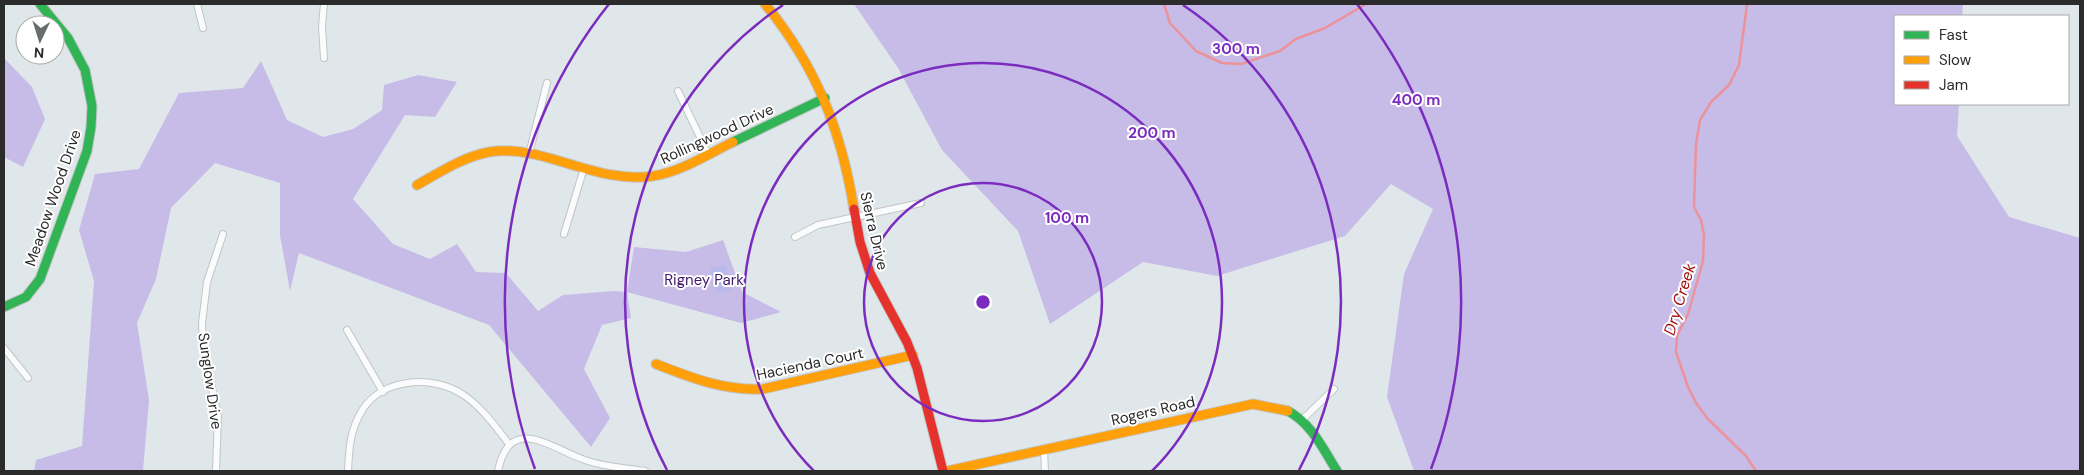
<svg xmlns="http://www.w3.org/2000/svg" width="2084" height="475" font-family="'DM Sans',sans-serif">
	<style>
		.green { fill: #c6bce7 }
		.pitch { fill: #bab9eb }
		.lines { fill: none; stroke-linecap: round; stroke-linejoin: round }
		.stream { stroke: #ec929a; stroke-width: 2.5 }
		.street-casing { stroke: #c3c5c5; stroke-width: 8 }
		.fast-casing { stroke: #c3c5c5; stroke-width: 11 }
		.slow-casing { stroke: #c3c5c5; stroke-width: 11 }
		.jam-casing { stroke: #c3c5c5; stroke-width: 11 }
		.street { stroke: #fafbfc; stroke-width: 6 }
		.fast { stroke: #30b455; stroke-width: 9 }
		.slow { stroke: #ff9f0a; stroke-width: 9 }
		.jam { stroke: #e5322d; stroke-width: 9 }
		.ring { fill: none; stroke: #7b2cbf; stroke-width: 2.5 }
		.labels { text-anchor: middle; stroke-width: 4; stroke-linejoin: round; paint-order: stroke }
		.street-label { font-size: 15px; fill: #2b2b2b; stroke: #fff }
		.park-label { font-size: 15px; fill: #3e196a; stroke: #fff }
		.water-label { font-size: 16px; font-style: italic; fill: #9f0b0b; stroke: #fff }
		.centre { fill: #7b2cbf; stroke: #fff; stroke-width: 2.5 }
		.ring-label { font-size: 15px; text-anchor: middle; font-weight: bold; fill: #7b2cbf; stroke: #fff; stroke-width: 4; stroke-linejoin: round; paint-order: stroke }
	</style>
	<rect width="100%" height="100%" fill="#e0e7ea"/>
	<g class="green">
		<polygon points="854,4 1963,4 1962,16 1895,16 1895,104 1959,104 1957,136 2009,217 2080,238 2080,471 1414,471 1387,397 1404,274 1433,209 1391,184 1345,236 1217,276 1143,262 1050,324 1018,231 942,150 898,68"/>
		<polygon points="4,58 32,87 45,119 23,167 4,157"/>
		<polygon points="261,61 287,120 323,137 353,129 382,110 384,85 418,75 457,82 435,117 405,115 353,199 393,244 430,259 457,244 476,272 506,273 538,311 563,295 614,291 627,292 634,247 686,252 723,240 742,292 781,312 741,323 627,292 631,318 602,325 584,369 610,418 591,447 489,325 299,253 290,291 280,235 280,183 215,163 171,208 156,279 137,323 149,400 143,471 34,471 36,460 82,446 94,281 79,230 95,174 139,169 179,93 243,88"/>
	</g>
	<polygon class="pitch" points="726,265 731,290 716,293 710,268"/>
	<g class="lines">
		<g class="stream">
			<polyline points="1164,4 1170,23 1196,51 1222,63 1241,64 1280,51 1296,39 1325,28 1366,4"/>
			<polyline points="1747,4 1739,65 1729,85 1711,102 1700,120 1696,144 1694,207 1701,220 1704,235 1703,261 1688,314 1677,336 1676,352 1688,387 1696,403 1707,418 1746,456 1756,471"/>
		</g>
		<g class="street-casing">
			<g id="street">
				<polyline points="197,4 203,28"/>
				<polyline points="324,58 322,26 324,4"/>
				<polyline points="678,91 708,154"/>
				<polyline points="529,154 547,83"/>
				<polyline points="564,234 584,168"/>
				<polyline points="795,237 818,225 921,203"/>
				<polyline points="347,330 383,392"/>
				<polyline points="4,348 28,378"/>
				<polyline points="1302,420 1334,389"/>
				<polyline points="1044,450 1045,471"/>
				<polyline points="216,471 218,416 203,346 202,323 207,282 223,234"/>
				<path d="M348,471C349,449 350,429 363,409C383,378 433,375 462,394C480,405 496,427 509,444"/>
				<path d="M498,471C510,413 550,448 585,460C604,467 625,468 645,471"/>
			</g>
		</g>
		<g class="fast-casing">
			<g id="fast">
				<polyline points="733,142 825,98"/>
				<polyline points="4,307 26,297 40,279 87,151 91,127 92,106 85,70 68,38 40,4"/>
				<path d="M1288,411C1312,424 1323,449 1337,471"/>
			</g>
		</g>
		<g class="slow-casing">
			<g id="slow">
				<path d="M765,4C816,66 841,129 854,209"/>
				<path d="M417,185C440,172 463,157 489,152C542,143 596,185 653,176C681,172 708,154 733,142"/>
				<path d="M656,364C692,378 724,391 763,389L913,355"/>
				<polyline points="947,471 1253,404 1288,411"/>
			</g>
		</g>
		<g class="jam-casing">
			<polyline id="jam" points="854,209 860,242 870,273 907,342 917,368 943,471"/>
		</g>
		<use href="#street" class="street"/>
		<use href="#fast" class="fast"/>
		<use href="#slow" class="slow"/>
		<use href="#jam" class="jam"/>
	</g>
	<g class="ring">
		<circle cx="983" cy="302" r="119"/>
		<path d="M814 471A239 239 0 1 1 1152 471"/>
		<path d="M667 470A358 358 0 0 1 783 5M1183 5A358 358 0 0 1 1299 470"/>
		<path d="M535 469A478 478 0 0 1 609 4M1357 4A478 478 0 0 1 1431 469"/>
	</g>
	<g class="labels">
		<g class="street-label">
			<text transform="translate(717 134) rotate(-25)" y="5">Rollingwood Drive</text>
			<text transform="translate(53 198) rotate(-71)" y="5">Meadow Wood Drive</text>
			<text transform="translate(874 231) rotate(77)" y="5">Sierra Drive</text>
			<text transform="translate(810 364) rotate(-12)" y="5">Hacienda Court</text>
			<text transform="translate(210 381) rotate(82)" y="5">Sunglow Drive</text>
			<text transform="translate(1153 411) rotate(-13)" y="5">Rogers Road</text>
		</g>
		<g class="park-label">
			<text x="704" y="285">Rigney Park</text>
		</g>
		<g class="water-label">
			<text transform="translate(1679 299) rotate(-73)" y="6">Dry Creek</text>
		</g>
	</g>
	<circle cx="983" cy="302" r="8" class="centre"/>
	<g class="ring-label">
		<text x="1236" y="54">300 m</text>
		<text x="1416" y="105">400 m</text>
		<text x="1152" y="138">200 m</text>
		<text x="1067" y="223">100 m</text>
	</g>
	<rect width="2084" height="475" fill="none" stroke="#2b2b2b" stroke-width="10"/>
	<rect x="1894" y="15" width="175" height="90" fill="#ffffff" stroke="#aaaaaa"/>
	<rect x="1904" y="31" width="25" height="8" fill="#30b455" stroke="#aaaaaa"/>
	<text x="1939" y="40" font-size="15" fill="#2b2b2b">Fast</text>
	<rect x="1904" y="56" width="25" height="8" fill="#ff9f0a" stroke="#aaaaaa"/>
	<text x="1939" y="65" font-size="15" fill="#2b2b2b">Slow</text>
	<rect x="1904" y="81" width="25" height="8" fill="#e5322d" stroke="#aaaaaa"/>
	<text x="1939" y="90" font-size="15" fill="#2b2b2b">Jam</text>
	<g transform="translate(40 40) rotate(184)"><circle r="24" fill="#ffffff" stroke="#aaaaaa"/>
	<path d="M0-4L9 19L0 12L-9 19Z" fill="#6a6d6e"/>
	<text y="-8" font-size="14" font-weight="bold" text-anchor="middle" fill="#2b2b2b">N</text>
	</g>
</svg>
